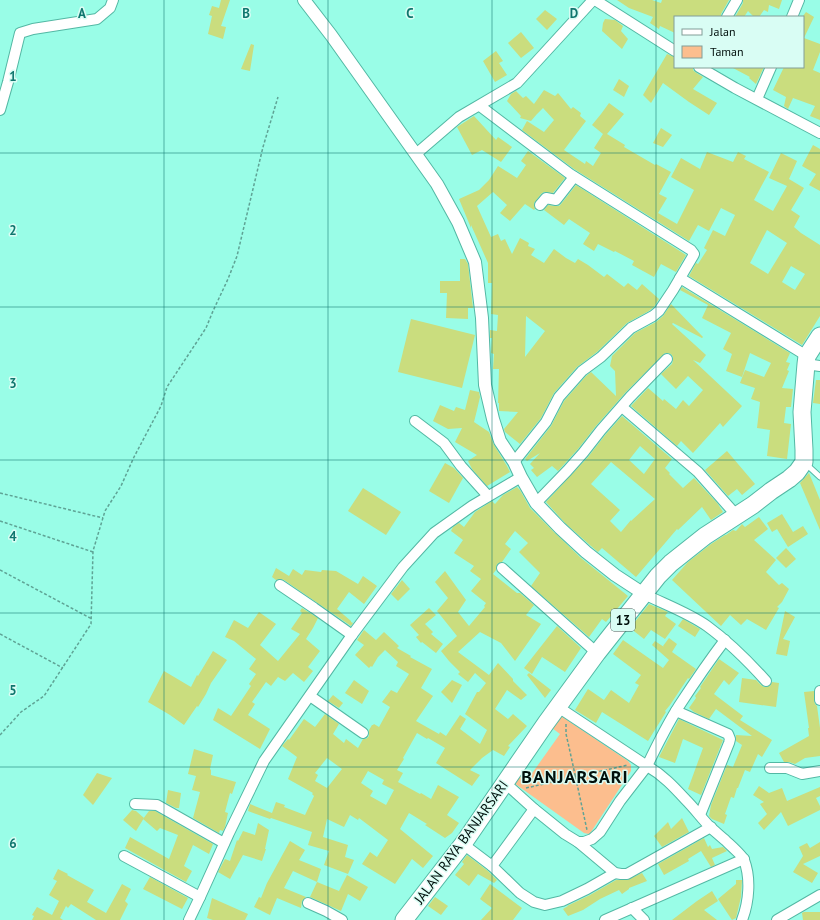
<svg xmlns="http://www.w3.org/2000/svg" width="820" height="920" font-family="'PT Sans',sans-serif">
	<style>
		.green { fill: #fcbe8e }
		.building { fill: #cadd7e; fill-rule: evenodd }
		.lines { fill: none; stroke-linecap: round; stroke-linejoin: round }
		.service-casing { stroke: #53b8a4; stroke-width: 7 }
		.minor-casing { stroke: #53b8a4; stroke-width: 12 }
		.tertiary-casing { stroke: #53b8a4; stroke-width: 14 }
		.trunk-casing { stroke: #53b8a4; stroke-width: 19 }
		.path { stroke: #5fa395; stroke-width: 1.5; stroke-dasharray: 3 2; stroke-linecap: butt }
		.service { stroke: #fff; stroke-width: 5 }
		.minor { stroke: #fff; stroke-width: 10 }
		.tertiary { stroke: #fff; stroke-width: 12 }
		.trunk { stroke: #fff; stroke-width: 17 }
		.grid { fill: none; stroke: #0f766e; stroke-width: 1; stroke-opacity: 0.55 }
		.labels { text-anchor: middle; stroke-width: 3; stroke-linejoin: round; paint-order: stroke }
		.shield { fill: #d9fdf4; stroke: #415652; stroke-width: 1 }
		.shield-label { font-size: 13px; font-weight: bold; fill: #000f0c }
		.street-label { font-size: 14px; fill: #000f0c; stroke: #d9fdf4 }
		.district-label { font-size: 18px; font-weight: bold; letter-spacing: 1px; fill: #000f0c; stroke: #d9fdf4 }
		.grid-label { font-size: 13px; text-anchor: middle; font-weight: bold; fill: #0f766e; stroke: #d9fdf4; stroke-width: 3; stroke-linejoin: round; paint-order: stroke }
	</style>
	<rect width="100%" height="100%" fill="#99fde7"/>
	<polygon class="green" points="561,716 628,761 631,765 631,771 591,832 589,834 584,833 514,783 520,774 528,779 560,734 552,728"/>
	<g class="building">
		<polygon points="221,0 230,0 221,26 226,27 223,39 208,34 212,16 209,15 212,6 219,8"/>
		<polygon points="617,0 652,0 661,3 662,0 729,0 721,14 721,17 675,17 675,33 660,26 659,29 650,23 653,17 629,8"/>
		<polygon points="743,0 782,0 779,9 769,5 768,12 764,10 759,17 754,17 748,11 744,17 735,17 743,3"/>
		<polygon points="545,10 557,19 547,30 536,19"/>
		<polygon points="806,12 814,17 804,38 820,44 820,52 813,70 820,73 820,120 810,116 815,106 793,98 788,109 784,106 786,97 773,90 784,67 803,67 803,16"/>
		<polygon points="605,19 615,20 623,26 621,31 628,39 622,49 602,31 603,23"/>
		<polygon points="521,32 534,48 521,58 508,43"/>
		<polygon points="251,44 254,45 250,71 241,69"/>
		<polygon points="496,51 503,61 499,63 507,75 495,82 483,61"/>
		<polygon points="667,54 675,57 675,67 693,67 693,70 695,72 703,77 693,89 717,103 709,115 689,102 663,83 651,103 643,95"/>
		<polygon points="731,67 764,67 756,84 749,78 750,77"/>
		<polygon points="619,79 629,86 624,97 613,90"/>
		<path d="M544,90L555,96L558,93L571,109L573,107L581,113L580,116L586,121L564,150L585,164L586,161L593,166L601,153L594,148L603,134L592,125L601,114L609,103L624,114L607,134L625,145L624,147L655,165L656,164L671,172L659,194L667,198L658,213L677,224L694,190L671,177L681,158L700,169L707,152L733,162L738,152L746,156L744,159L769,172L754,200L773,211L787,186L769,178L781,153L797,161L789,179L804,188L791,210L800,216L794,227L801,233L820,245V316L802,345L689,276L696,263L698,264L707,250L704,248L713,230L725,236L735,215L721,208L709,231L698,225L689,241L574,169L522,130L527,121L544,132L554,120L543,108L537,114L531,121L520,118L521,116L507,101L511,94L516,91L523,98L526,96L534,104ZM767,230L787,243L768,274L750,263ZM791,266L805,274L795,290L782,282Z"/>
		<polygon points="474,116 496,140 498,137 512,147 501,162 482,150 472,155 457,127"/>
		<polygon points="661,128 672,135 663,147 653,143"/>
		<polygon points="813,145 820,149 820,191 809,185 816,174 802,166"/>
		<path d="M528,151L565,178L553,193L544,192L541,194L534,203L535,209L534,210L525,204L510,221L500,213L507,205L493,192L477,206L491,237L498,234L501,241L505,239L512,254L520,238L529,243L528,246L535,249L531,255L544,263L554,249L566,258L575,263L578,259L588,265L604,277L607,274L624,287L628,283L637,290L642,284L659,299L654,307L649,311L627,323L597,352L577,367L554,393L541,418L520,444L505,432L504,429L518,412L499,411V403H498L499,369H493L494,354L491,353L492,338H490V330L497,331L498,315L491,314L492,283H488V263L471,225V228L459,199L479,190L489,180L498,166L517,178L526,165L521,161ZM526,316L545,331L525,357Z"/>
		<polygon points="576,185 686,255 676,272 661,264 654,277 632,265 634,261 615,251 614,252 598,244 594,251 583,244 590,233 569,219 564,225 544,210 548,205 555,206 559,206 561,204"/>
		<polygon points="460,259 465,259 468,264 473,308 468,308 468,319 446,318 447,293 440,293 440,281 460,281"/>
		<polygon points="682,287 790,353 786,362 790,363 787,370 789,371 782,388 793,389 791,407 786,407 784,423 791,424 787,459 767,456 770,430 757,428 760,402 751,399 755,388 740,383 745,370 764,377 771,363 750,353 742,377 726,371 732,354 723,349 731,333 702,318 708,305 680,290"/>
		<polygon points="671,304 703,337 702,338 673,323 672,324 706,355 700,363 693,360 742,406 723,427 720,423 693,453 681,441 677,446 631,406 648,388 663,401 664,399 676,409 683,400 689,406 703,390 688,376 676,389 661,374 672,364 673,360 673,357 671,354 668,353 665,353 625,393 596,426 578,449 558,471 552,466 537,477 531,470 534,468 530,464 540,453 527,461 525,459 551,426 564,401 586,376 591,372 616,396 615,371 610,366 612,356 635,333 656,322 663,316"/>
		<polygon points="411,319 475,335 462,388 398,372"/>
		<polygon points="816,380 820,380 820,404 813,403"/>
		<polygon points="470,390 479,392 480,397 477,410 476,409 477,410 474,422 489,432 494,445 507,466 510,472 487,486 472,469 468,461 477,455 455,442 462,428 448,429 433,421 440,405 454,411 456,407 465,410"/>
		<path d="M622,416L672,459L665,468L670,473L669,474L683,488L694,478L718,504L723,512L711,520L702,507L678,530L677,529L636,577L602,548L598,552L591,546L565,523L546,502L588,457L606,434ZM640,446L655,459L644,474L629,460ZM611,462L655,499L631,521V520L621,532L610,521L620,510L591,484Z"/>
		<polygon points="727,451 755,484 742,495 737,489 728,496 705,470"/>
		<polygon points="445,463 454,468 463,478 449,503 429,491"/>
		<polygon points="809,473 820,500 820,530 800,483"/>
		<path d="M517,487L520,490L530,508L555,533L581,558L628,596L606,622L602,619L589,637L531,586L540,573L519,552L528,543L515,531L505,544L511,549L502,562L497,564L496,570L493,574L517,593H520L534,605L526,615L541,624L515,661L501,643L480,632L458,652L489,675L498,663L513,679V681L527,695L521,700L507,690L495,709L508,719L513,714L527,726L508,746L510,747L504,756L493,750L482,758L470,770L480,775L472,786L436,763L445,748L428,738L427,739L417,733L403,758L404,759L397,770L403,773L398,782L420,794L421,793L431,799L438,785L459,797L447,815L459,823L452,833L445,838L425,825L427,824L409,813L400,829L433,856L423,868L412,859L395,884L362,864L370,852L377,857L388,840L359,818L358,820L350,815L344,827L327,819L323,837L348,845L345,857L354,860L348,874L324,865L329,851L308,845L312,832L271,818L270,819L248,811L250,804L272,813L276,802L285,805L284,807L305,815L314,796L312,794L313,793L288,779L297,757L282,746L288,739L289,740L304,719L315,727L325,714L339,724L333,734L344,743L346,739L358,748L363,739H366L369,736V730L372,725H373L374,724L379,727L390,707L382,702L391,690L397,693L409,674L396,666L398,662L385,650L378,657L372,667L371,666L369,668L355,655L364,645L357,640L364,630L376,640L384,632L399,646L397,648L411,656L410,657L432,669L421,688L433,696L416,721L439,734L440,732L446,736L460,715L466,719L460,729L480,744L487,730L465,714L477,692H479L486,683L475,673L468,682L458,674L460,672L449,661L441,651L457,636L437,611L448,598L435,582L445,571L466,600L458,612L469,626L485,607L484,606L486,603L471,591L481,579L470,571L474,566L454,553L463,540L451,531L453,527L459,523L464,527L475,512L492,501L495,504L503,495ZM327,758L342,769L327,788L315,781L318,775L315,773ZM368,771L384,780L382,784L394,790L386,805L370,796L373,791L361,783Z"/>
		<polygon points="363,488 401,512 386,535 348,511"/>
		<polygon points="782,514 793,532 803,526 808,534 788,547 777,529 772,532 767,523"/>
		<polygon points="759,517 768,529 754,540 776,560 766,572 779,585 782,583 789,589 782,602 777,607 779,608 766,630 747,619 741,625 730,615 721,626 672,580 688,562 711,544 725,535 726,535 733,530 736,531 742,524 745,527"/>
		<polygon points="786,548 796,559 786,568 776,558"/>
		<polygon points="276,568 289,576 293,569 302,575 305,570 321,572 322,570 336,571 358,584 363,576 377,586 364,604 349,592 337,609 351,621 351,622 353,623 351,626 284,580 280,579 276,580 272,577"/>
		<polygon points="402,580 410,589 398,601 391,594"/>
		<polygon points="649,604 668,612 665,616 676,624 665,639 651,630 644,639 630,628"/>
		<polygon points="302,608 318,618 313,628 306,639 320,651 308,667 313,671 304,682 293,673 285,681 278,677 271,686 266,682 252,702 255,704 248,715 270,729 260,749 213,720 218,708 231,716 251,686 249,684 256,674 249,669 256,659 234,641 225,637 234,620 248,628 259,612 276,624 260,645 278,661 300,634 291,629 302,613 300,611"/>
		<polygon points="429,608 436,615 425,624 433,632 431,634 443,644 436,653 422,642 421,643 416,637 419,635 410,625"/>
		<polygon points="785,611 795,617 783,639 790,641 787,656 776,654"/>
		<polygon points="683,619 700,629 695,637 678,626"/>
		<polygon points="557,626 581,648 565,672 542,657 532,674 524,668"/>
		<polygon points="669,638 677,644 672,652 696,669 689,679 688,678 670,705 665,711 666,712 648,741 602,712 596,723 575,710 588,689 604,700 611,690 629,703 639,685 635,683 641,675 613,654 623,640 663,668 669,660 652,645 655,641 664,647 663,646"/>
		<polygon points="213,651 227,660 211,683 206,694 198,707 197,706 184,725 170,715 148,702 164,671 191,687 197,675 198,676"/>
		<polygon points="719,659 739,673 729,685 724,680 714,694 743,716 740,720 772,740 762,757 758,754 750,772 745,770 738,788 737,788 734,798 731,797 725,814 727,815 724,824 712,819 709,816 711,805 727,765 733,767 742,745 736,741 736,735 752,736 716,709 709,719 694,712 689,708 696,698 695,696 701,688 700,687"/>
		<polygon points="529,673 551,690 545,698 527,675"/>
		<polygon points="742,678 756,680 761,685 764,687 770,686 772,682 779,683 776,707 739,702"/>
		<polygon points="354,680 369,691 362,704 345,693"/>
		<polygon points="452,680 462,685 452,703 441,692"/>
		<polygon points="814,691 814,700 815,704 817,706 820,728 820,756 805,758 795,764 789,762 784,762 779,753 809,736 808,728 809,728 804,692"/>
		<polygon points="333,695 343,703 339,708 328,701"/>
		<polygon points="679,719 723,740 701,795 688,789 703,748 683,739 675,763 659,757"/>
		<polygon points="194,749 213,755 210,769 211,770 211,775 236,782 232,794 230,793 225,812 228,813 225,827 223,831 220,830 219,833 193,818 200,792 192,790 196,776 188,774"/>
		<polygon points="97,773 112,778 93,805 83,795"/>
		<polygon points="759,786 769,793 782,788 787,801 820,787 820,796 816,798 820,806 820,810 788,826 781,812 764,830 758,823 767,814 760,804 764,802 753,795"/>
		<polygon points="168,790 181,793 179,808 176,808 166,803"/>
		<polygon points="132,810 136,811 144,818 136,831 123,820"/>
		<polygon points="149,811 155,811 213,844 209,854 193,845 184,866 192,871 186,882 125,848 130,837 169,859 178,835 160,828 157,831 143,819"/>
		<polygon points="682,818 689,832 662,847 654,836 668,822 671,829"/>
		<polygon points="258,823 269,830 265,849 266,849 262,861 243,855 230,879 218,872 225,859 230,861 237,840 238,841 243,831 255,835"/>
		<polygon points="704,838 708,847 710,845 712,849 723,847 727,851 712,858 715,865 711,867 701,851 688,859 689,861 664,875 658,864"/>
		<polygon points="290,841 305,850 299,860 321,869 317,882 293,871 284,888 306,897 302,901 301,908 277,898 270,915 254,907 259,897 261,898 267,883"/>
		<polygon points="820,842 820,856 803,864 818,873 812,883 793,872 803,856 799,847 807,843 810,848"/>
		<polygon points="467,855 488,871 497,880 494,883 478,874 469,886 455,875 464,864 462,862"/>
		<polygon points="58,869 68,874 67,875 94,890 87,902 106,913 122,884 131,889 125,901 128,904 120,920 96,920 71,904 68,908 66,906 60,918 63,920 32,920 34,916 32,915 37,907 52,915 59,901 49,895 57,881 53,879"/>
		<polygon points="642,873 647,881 629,888 629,889 622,894 619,890 600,899 583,910 568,916 563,909 568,906 567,906 590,895 616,880 627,880"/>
		<polygon points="347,875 368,887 360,901 348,894 341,911 310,897 317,882 339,891"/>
		<polygon points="150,877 188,898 182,909 143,889"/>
		<polygon points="736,880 742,880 741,897 736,918 732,920 718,899 736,884"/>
		<polygon points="490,884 522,908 513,920 481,920 492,908 480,899"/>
		<polygon points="712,891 718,901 704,910 717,920 672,920 697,901"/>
		<polygon points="435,897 448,906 441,915 428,906"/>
		<polygon points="212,898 248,914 245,920 213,920 207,918"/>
		<polygon points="804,912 820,912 820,920 803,920 802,913"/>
	</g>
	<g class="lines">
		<g class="service-casing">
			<polyline id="service" points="806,464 820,477"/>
		</g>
		<g class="minor-casing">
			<g id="minor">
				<polyline points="595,0 675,51"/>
				<polyline points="727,17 737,0"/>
				<polyline points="792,17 799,0"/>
				<polyline points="699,67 735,88 820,133"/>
				<polyline points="757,99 771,67"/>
				<polyline points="480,106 570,174 691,250 694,254 693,256 673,290 659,311 653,316 631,328 601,357 582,371 559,397 546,422 514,462"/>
				<polyline points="0,110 8,82 20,33 33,29 97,19 110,8 113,0"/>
				<polyline points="416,154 459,117 517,83 593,0"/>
				<polyline points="540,205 546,198 556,200 574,177"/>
				<polyline points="680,278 807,356"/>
				<polyline points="806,364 820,366"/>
				<polyline points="622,407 698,472 737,516"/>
				<polyline points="415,421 444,443 461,466 488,496"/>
				<polyline points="536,503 567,471 583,453 601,430 630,397 667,359"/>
				<polyline points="502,568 597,653"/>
				<polyline points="280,585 314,608 352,635"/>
				<path d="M644,594C664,604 689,613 707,626C729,642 748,661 766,681"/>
				<polyline points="820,691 820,700"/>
				<polyline points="310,696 363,733"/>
				<path d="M558,707L647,766C657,745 667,725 679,706C694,683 709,661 725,640"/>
				<polyline points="676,711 728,734 730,739 729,743 700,815"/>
				<polyline points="770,768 787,768 802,774 820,771"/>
				<path d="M504,782L534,809L565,834L578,842H584L592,839L600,832L620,801L647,766C663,775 674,787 686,800C695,809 702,819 711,828C716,832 720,836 725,840C729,844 743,856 744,860C751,878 749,902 742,920"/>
				<polyline points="135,804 157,805 224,843"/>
				<polyline points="578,842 615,873 621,874 627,874 711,827"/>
				<polyline points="463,844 492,866 501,854 534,809"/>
				<polyline points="124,856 200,897"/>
				<polyline points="492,866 520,893 534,902 545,905 562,901 587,889 615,873"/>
				<polyline points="308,903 326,911 342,920"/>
				<polyline points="632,908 644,920"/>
				<polyline points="189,920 200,897 229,833 264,761 352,635 403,567 434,533 472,506 521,477"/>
				<polyline points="605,920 744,859"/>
				<polyline points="777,920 820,895"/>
			</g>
		</g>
		<g class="tertiary-casing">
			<polyline id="tertiary" points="304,0 331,35 437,184 458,222 475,262 482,318 485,385 493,419 500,441 514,462 521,477 536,503 560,528 586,552 615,575 644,594"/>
		</g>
		<g class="trunk-casing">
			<polyline id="trunk" points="404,920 463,844 546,723 597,653 658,576 671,563 705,536 753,505 771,491 789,479 797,472 804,462 804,450 802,412 806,364 807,356 820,336"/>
		</g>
		<g class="path">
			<polyline points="0,493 103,518"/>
			<polyline points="0,521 93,552"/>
			<polyline points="0,570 92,619"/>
			<polyline points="0,634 63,668"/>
			<polyline points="566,724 566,734 569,747 587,830"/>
			<polyline points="0,735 21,712 44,696 91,624 93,551 105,511 121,486 134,457 161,406 167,387 206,328 213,311 228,279 237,256 263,147 278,97"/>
			<polyline points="526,788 628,765"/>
		</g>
		<use href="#service" class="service"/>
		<use href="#minor" class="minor"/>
		<use href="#tertiary" class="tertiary"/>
		<use href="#trunk" class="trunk"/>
	</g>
	<path class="grid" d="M164,0V920M328,0V920M492,0V920M656,0V920M0,153H820M0,307H820M0,460H820M0,613H820M0,767H820"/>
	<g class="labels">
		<rect class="shield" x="611" y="609" width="24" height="22" rx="3"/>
		<g class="shield-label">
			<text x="623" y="625">13</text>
		</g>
		<g class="street-label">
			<text transform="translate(461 842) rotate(-54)" y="5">JALAN RAYA BANJARSARI</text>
		</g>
		<g class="district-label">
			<text x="575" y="783">BANJARSARI</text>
		</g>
	</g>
	<g class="grid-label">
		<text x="82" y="18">A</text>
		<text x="246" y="18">B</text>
		<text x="410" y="18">C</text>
		<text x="574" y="18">D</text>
		<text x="13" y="81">1</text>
		<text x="13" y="235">2</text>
		<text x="13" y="388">3</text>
		<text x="13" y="541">4</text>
		<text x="13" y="695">5</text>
		<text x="13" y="848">6</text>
	</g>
	<rect x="674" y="16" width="130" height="52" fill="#d9fdf4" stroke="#829e97"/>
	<rect x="682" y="29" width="20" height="6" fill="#ffffff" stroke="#829e97"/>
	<text x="710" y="36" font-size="12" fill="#000f0c">Jalan</text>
	<rect x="682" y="46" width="20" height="12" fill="#fcbe8e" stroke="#829e97"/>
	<text x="710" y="56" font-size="12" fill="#000f0c">Taman</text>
</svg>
